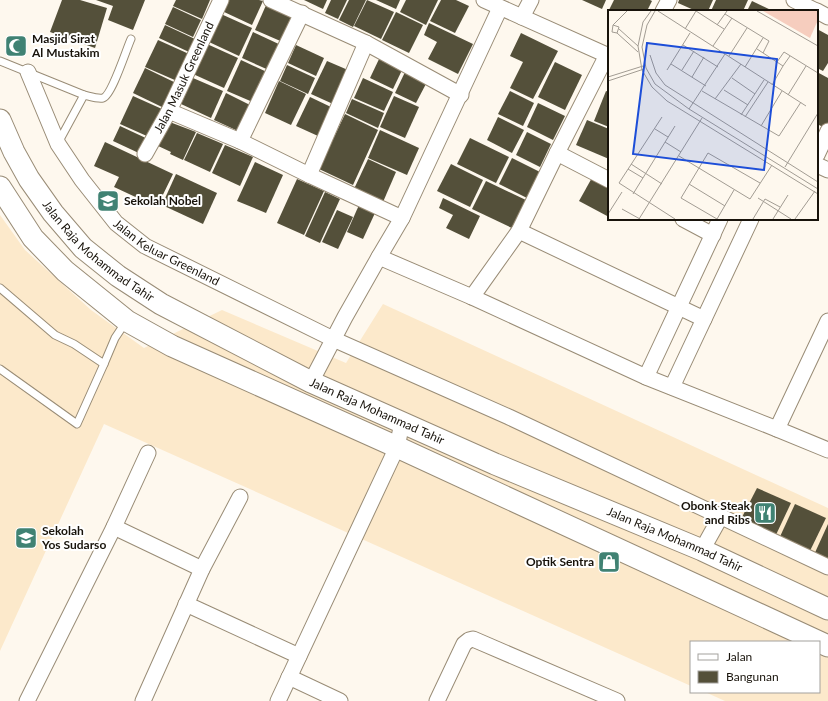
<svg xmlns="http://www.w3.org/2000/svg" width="828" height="701" font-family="Lato,sans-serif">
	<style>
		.built { fill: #fce9cb }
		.building { fill: #54503a }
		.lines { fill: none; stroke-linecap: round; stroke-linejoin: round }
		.lane-casing { stroke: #998c76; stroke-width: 9 }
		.street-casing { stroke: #998c76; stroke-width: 17 }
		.secondary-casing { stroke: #998c76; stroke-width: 23 }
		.lane { stroke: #fff; stroke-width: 7 }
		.street { stroke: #fff; stroke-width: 15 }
		.secondary { stroke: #fff; stroke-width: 21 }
		.labels { text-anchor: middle; stroke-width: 4; stroke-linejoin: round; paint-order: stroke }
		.poi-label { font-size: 12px; font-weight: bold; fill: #18130b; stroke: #fff; text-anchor: start }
		.street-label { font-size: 12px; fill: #18130b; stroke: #fff }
		.inset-road { fill: none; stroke: #a29c93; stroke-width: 1 }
		.view { fill: #1d4ed8; fill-opacity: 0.15; stroke: #1d4ed8; stroke-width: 2 }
		.inset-edge { fill: none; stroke: #18130b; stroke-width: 2 }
	</style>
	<rect width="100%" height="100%" fill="#fef8ee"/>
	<polygon class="built" points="0,215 25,250 91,310 144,348 222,310 346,363 383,304 828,508 828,701 725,701 705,692 819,692 819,642 691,642 691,686 104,424 0,651"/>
	<g class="building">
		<polygon points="62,0 80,0 107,8 95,48 50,32"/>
		<polygon points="96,0 145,0 133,30 108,20 113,6"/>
		<polygon points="176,0 210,0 202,19 173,6"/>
		<polygon points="228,0 259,0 263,1 252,25 222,11"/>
		<polygon points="304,0 327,0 323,9"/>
		<polygon points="331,0 347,0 338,19 325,13"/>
		<polygon points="349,0 366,0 353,27 339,20"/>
		<polygon points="367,0 394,12 381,39 354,26"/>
		<polygon points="376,0 400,0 396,9"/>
		<polygon points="406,0 438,0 426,25 400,12"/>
		<polygon points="441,0 456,0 469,6 455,33 430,21"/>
		<polygon points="582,0 606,0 602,9"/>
		<polygon points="614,0 650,0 652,1 647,11 612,11 609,10"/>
		<polygon points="679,0 713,0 708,11 696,11 678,3"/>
		<polygon points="716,0 748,0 743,11 711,11"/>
		<polygon points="752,1 773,11 747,11"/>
		<polygon points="267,3 297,17 285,43 255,30"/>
		<polygon points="173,7 201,20 193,37 165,24"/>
		<polygon points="396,12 423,25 409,53 382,40"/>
		<polygon points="221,14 252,28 239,56 209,42"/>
		<polygon points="429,23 473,44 458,74 428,59 437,42 424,35"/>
		<polygon points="165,25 195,39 189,52 159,38"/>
		<polygon points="817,29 828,35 828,63 823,71 817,68"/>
		<polygon points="253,32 283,46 271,71 242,58"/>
		<polygon points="521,33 558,51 533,99 510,88 523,62 510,56"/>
		<polygon points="158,40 189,54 177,81 145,67"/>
		<polygon points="207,44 238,58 224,88 193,74"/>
		<polygon points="296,45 324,58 316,76 288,63"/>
		<polygon points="380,57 403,68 393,89 370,78"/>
		<polygon points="241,60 269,73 255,103 227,91"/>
		<polygon points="327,61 348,70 333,104 311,94"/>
		<polygon points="555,62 582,75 565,110 538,97"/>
		<polygon points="287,65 315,78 308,94 280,81"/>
		<polygon points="145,68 176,83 164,108 133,93"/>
		<polygon points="406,70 428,80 416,103 395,93"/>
		<polygon points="817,72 828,78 828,123 825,128 817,124"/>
		<polygon points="193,78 223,91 211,118 181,104"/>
		<polygon points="363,78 393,92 384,111 354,98"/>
		<polygon points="279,81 306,94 291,125 265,113"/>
		<polygon points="510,91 534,103 523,126 498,114"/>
		<polygon points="606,91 609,92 609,127 594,121"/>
		<polygon points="226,93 250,105 238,131 214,120"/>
		<polygon points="133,96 162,109 149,137 120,124"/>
		<polygon points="394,96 419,107 405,138 380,127"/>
		<polygon points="310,97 331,107 318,136 296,126"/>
		<polygon points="352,99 384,113 378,128 346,113"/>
		<polygon points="538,103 565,116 553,140 527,127"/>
		<polygon points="345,114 378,130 353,185 319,169"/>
		<polygon points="498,117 524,130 512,153 487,140"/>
		<polygon points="587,120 609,129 609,159 576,145"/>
		<polygon points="167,121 196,132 183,160 170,154 178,138 171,152 156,145"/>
		<polygon points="120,126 150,140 143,155 113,141"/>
		<polygon points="380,130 419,148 407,175 368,158"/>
		<polygon points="527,132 551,144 540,167 516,155"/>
		<polygon points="197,133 223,144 210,172 184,160"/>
		<polygon points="470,138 509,157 496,183 457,164"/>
		<polygon points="105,142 173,174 157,207 114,187 119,177 94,166"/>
		<polygon points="225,145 253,157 240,186 212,173"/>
		<polygon points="512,158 542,173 529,199 499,184"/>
		<polygon points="368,159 396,172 383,202 354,189"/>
		<polygon points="255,162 283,175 266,213 237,201"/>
		<polygon points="451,164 483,180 470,207 437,191"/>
		<polygon points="176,174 217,193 203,224 162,205"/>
		<polygon points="593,176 609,185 609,217 579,201"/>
		<polygon points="297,179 324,191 304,235 277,223"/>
		<polygon points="486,181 528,201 514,229 472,209"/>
		<polygon points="325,192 340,199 320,243 305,236"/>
		<polygon points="443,198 480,216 469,239 446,228 453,215 439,208"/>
		<polygon points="359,205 375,213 363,239 347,232"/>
		<polygon points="337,210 353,217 338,249 322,242"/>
		<polygon points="757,488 791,503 774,539 739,523"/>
		<polygon points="795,504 826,518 808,555 778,541"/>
		<polygon points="828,524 828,564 813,557"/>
	</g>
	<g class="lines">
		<g class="lane-casing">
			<g id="lane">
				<path d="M0,61L84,95C89,96 97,99 103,98C112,95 126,50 131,39"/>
				<polyline points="58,143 84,95"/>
				<polyline points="0,288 55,335 74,344 104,364 115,338 125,323"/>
				<polyline points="0,369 77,424 104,364"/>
			</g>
		</g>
		<g class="street-casing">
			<g id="street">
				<polyline points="271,0 366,43 461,95"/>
				<polyline points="484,0 609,56"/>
				<polyline points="794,0 816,11"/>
				<polyline points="663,11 669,0"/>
				<polyline points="817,11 828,17"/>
				<polyline points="522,17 531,0"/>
				<path id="s1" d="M28,72L58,144L82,180L116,223L145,246L333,339L509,417L828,567"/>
				<polyline points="169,111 240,141 309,175 402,218"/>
				<polyline points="240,141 302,13"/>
				<polyline points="557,153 609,180"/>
				<path id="s2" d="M145,154L169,111L221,0"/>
				<polyline points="817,155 828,131"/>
				<polyline points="817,165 828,170"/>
				<polyline points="309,175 366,43"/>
				<polyline points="683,219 713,235"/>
				<polyline points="519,231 704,319"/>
				<polyline points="379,257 472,297 646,377 777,429 828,450"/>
				<polyline points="472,297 519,231 557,153 607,55"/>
				<polyline points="646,377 720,219"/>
				<polyline points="311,382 345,317 379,257 402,218 500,8"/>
				<polyline points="672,387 751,219"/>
				<polyline points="777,429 828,321"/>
				<polyline points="114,527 202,569"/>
				<polyline points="702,550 721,516"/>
				<polyline points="186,604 299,656"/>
				<polyline points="289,677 340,701"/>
				<polyline points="27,701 114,527 148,453"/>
				<polyline points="143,701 202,569 240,497"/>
				<polyline points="278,701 397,447 402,423"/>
				<polyline points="437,701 464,644 469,640 473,639 617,701"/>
			</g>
		</g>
		<g class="secondary-casing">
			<g id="secondary">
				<path id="s3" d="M0,120L14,152L29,179L53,213L83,248L118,276L161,304L311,382L495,464L702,550L828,609"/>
				<polyline points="0,187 33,238 65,271 127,321 172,346 397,447 828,646"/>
			</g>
		</g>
		<use href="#lane" class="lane"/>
		<use href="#street" class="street"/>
		<use href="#secondary" class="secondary"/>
	</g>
	<defs>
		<g id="mosque-square" transform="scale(1.15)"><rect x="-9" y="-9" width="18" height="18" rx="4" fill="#408273" stroke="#fff"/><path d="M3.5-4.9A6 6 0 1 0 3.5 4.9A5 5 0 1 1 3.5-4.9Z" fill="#fff"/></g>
		<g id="school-square" transform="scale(1.15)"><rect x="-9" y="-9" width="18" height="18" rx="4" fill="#408273" stroke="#fff"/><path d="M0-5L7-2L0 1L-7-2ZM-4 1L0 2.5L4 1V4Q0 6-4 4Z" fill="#fff"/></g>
		<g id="restaurant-square" transform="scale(1.15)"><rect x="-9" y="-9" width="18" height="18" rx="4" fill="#408273" stroke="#fff"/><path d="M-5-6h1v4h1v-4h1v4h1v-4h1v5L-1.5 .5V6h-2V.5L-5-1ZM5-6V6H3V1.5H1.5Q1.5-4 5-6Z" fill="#fff"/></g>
		<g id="shop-square" transform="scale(1.15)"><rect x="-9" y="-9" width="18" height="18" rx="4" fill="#408273" stroke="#fff"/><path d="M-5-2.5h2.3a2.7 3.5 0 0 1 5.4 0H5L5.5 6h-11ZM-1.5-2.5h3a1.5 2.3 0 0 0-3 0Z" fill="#fff"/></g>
	</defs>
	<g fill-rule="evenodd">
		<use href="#mosque-square" x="16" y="46"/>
		<use href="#school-square" x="108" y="201"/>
		<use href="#restaurant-square" x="765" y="513"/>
		<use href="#school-square" x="26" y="538"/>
		<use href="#shop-square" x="609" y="562"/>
	</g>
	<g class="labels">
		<g class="poi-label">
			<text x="32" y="43">Masjid Sirat<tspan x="32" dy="14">Al Mustakim</tspan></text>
			<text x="124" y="205">Sekolah Nobel</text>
			<text x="750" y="510" text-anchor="end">Obonk Steak<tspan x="750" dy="14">and Ribs</tspan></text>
			<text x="42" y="535">Sekolah<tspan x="42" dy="14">Yos Sudarso</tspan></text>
			<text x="594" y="566" text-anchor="end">Optik Sentra</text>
		</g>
		<g class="street-label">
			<text dy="4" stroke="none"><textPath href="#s2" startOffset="86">Jalan Masuk Greenland</textPath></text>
			<text dy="4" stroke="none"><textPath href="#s3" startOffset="167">Jalan Raja Mohammad Tahir</textPath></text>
			<text dy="4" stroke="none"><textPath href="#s1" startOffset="235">Jalan Keluar Greenland</textPath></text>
			<text dy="4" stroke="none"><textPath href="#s3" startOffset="491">Jalan Raja Mohammad Tahir</textPath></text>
			<text dy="4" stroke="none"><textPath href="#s3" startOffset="815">Jalan Raja Mohammad Tahir</textPath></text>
		</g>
	</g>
	<g transform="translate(608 10)">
		<rect width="210" height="210" fill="#fef8ee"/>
		<path d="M155,1H210V10L202,28Z" fill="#f6cdbe"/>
		<path class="inset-road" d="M43,1L35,12L30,36L34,60L44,77L59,91L210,184M47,1L39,15L34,37L38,58L47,74L81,99L210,179M50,1L198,96M88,1L116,19M149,1L210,36M117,4L161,31L155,43M5,15L19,1M109,15L119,1M11,19L30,36M77,19L88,1M9,23L11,17L5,15L4,22L9,23L30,42M75,35L110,57M105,36L124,8M149,39L175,56L164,75M42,45L48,63L57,75L210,172M121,46L139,18M169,52L176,42L210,63M63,54L98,76M175,56L182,46M137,57L155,28M59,60L82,23M74,60L86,41M0,67L35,56M84,67L96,47M124,68L147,84M0,71L36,59M116,80L140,95M94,81L171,126L193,92M180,85L198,56M107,89L133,54M81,99L117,44M133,105L156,70M54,107L11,173L67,209M137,107L160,72M153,116L174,81M47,119L60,127M57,132L73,142M71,146L142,189L164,155M23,154L54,174M177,157L210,103M20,159L35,168M81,174L117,196M126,180L109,209L73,188L100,143L152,173M25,184L67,116M150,188L183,209M14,199L32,209M0,204L14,182M31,209L94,108M145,209L157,189L172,197M165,209L180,185M187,209L207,181"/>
		<path class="view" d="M39,33L169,49L156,160L25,144Z"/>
		<rect width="210" height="210" class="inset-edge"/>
	</g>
	<rect x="690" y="641" width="130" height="52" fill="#ffffff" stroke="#a3a19d"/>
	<rect x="698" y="654" width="20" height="6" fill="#ffffff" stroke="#a3a19d"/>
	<text x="726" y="661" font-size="12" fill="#18130b">Jalan</text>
	<rect x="698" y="671" width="20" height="12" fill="#54503a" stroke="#a3a19d"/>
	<text x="726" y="681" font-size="12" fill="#18130b">Bangunan</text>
</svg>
